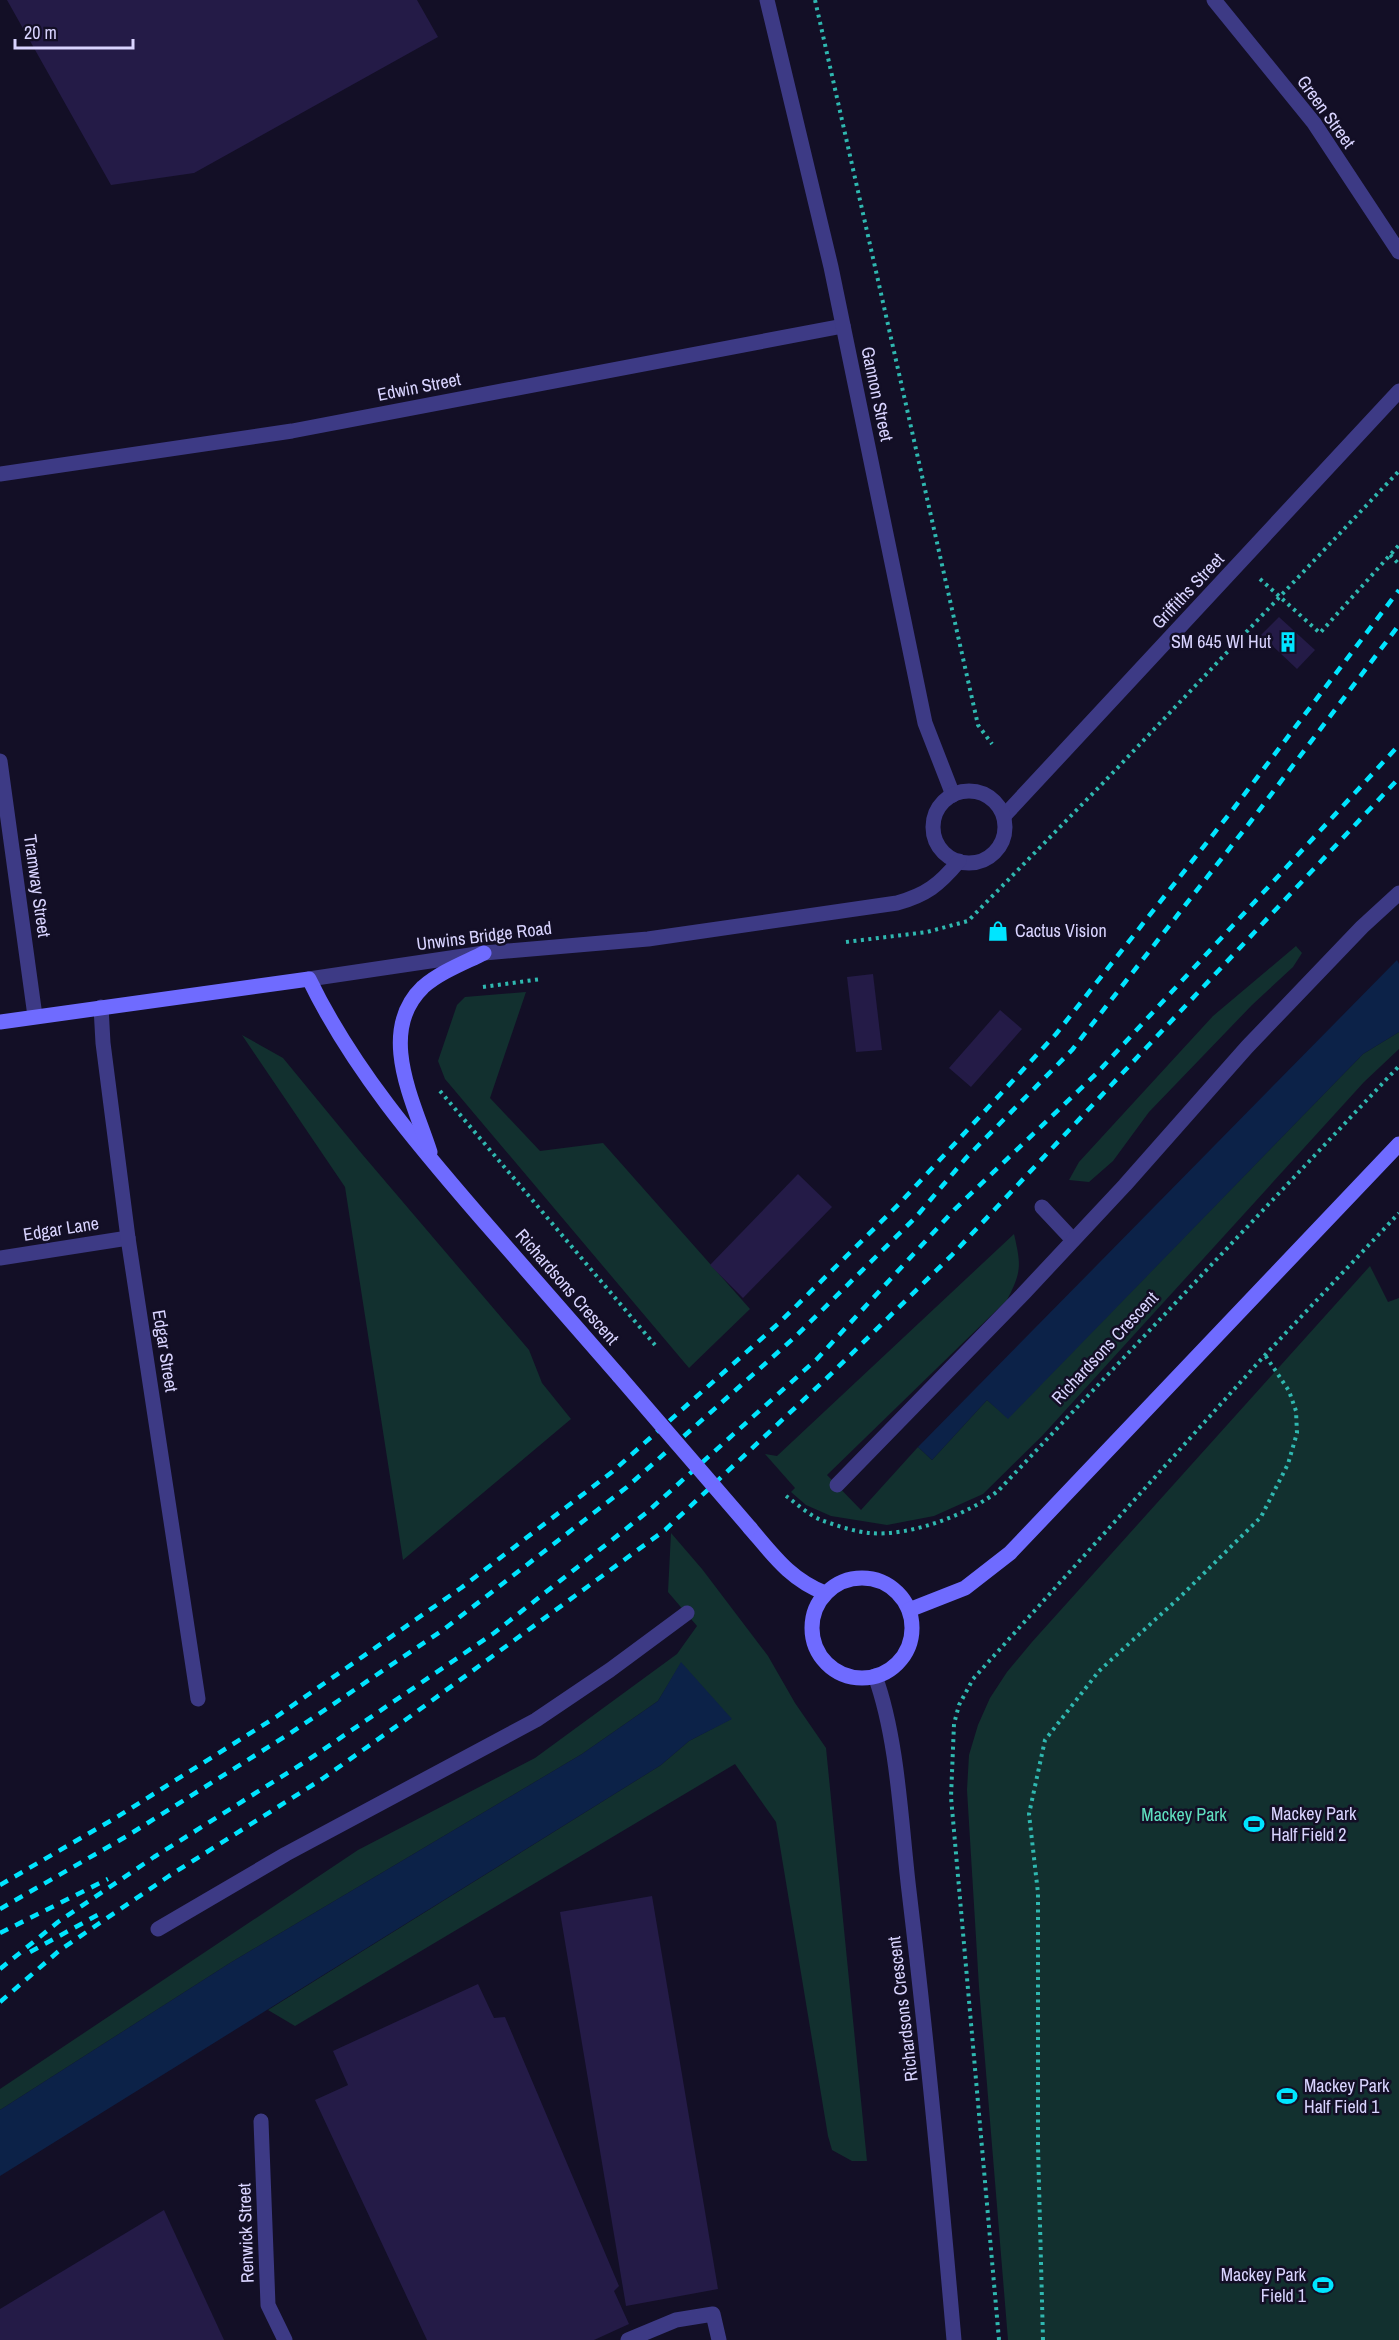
<svg xmlns="http://www.w3.org/2000/svg" width="1399" height="2340" font-family="'Archivo Narrow',sans-serif">
	<style>
		.green { fill: #12302f }
		.water { fill: #0c2248 }
		.building { fill: #241b47 }
		.lines { fill: none; stroke-linecap: round; stroke-linejoin: round }
		.path { stroke: #2fb8b0; stroke-width: 4; stroke-dasharray: 3 4.5; stroke-linecap: butt }
		.service { stroke: #3d3a85; stroke-width: 15 }
		.minor { stroke: #3d3a85; stroke-width: 15 }
		.tertiary { stroke: #3d3a85; stroke-width: 15 }
		.secondary { stroke: #6f6bff; stroke-width: 15 }
		.rail { stroke: #00e5ff; stroke-width: 4.5; stroke-dasharray: 9 8; stroke-linecap: butt }
		.secondary-bridge { stroke: #6f6bff; stroke-width: 15 }
		.labels { text-anchor: middle; stroke-width: 5; stroke-linejoin: round; paint-order: stroke }
		.street-label { font-size: 18px; fill: #d9d4ff; stroke: #130f26 }
		.poi-label { font-size: 18px; fill: #d9d4ff; stroke: #130f26; text-anchor: start }
		.park-label { font-size: 18px; fill: #5fe0c0; stroke: #130f26 }
	</style>
	<rect width="100%" height="100%" fill="#130f26"/>
	<g class="green">
		<polygon points="1296,946 1302,953 1293,967 1252,1005 1149,1112 1113,1161 1089,1182 1069,1180 1079,1162 1213,1016"/>
		<polygon points="526,992 490,1098 540,1151 603,1143 750,1309 689,1368 445,1079 438,1061 457,1005 465,997"/>
		<path d="M1399,1032V1049L1364,1082L1042,1436L983,1494L934,1516L887,1525L831,1516L806,1505L791,1492L795,1488L765,1454L777,1456L1014,1234C1021,1265 1022,1271 1007,1300L827,1475L861,1510L918,1447L932,1460L987,1400L1008,1418L1363,1054Z"/>
		<polygon points="242,1035 283,1058 362,1154 529,1350 542,1383 571,1419 403,1560 345,1187"/>
		<polygon points="1370,1266 1388,1302 1399,1298 1399,2340 1008,2340 979,1987 967,1790 969,1755 978,1725 990,1698 1007,1672 1032,1642"/>
		<polygon points="671,1533 702,1569 768,1656 795,1703 826,1748 867,2161 852,2161 832,2150 828,2136 776,1822 735,1764 295,2026 268,2010 661,1765 689,1741 731,1719 681,1663 658,1701 582,1754 230,1963 0,2110 0,2089 358,1850 535,1758 677,1654 697,1626 668,1592"/>
	</g>
	<g class="water">
		<polygon points="1397,960 1399,964 1399,1032 1363,1054 1008,1419 987,1400 932,1460 918,1447"/>
		<polygon points="681,1662 732,1719 689,1741 661,1765 0,2176 0,2110 230,1963 582,1754 658,1701"/>
	</g>
	<g class="building">
		<polygon points="7,0 417,0 438,37 194,173 111,185"/>
		<polygon points="1279,617 1315,650 1297,669 1261,635"/>
		<polygon points="873,974 882,1050 856,1052 847,977"/>
		<polygon points="1000,1010 1022,1029 971,1087 949,1068"/>
		<polygon points="798,1174 832,1207 743,1298 710,1265"/>
		<polygon points="652,1896 718,2289 626,2306 560,1912"/>
		<polygon points="478,1984 494,2018 505,2017 619,2286 614,2291 629,2324 594,2340 427,2340 315,2100 348,2085 333,2051"/>
		<polygon points="164,2210 224,2340 0,2340 0,2309"/>
	</g>
	<g class="lines">
		<g class="path">
			<polyline points="815,0 978,725 992,744"/>
			<polyline points="1390,555 1399,564"/>
			<polyline points="1260,579 1320,633 1399,545"/>
			<polyline points="846,942 927,932 968,921 1105,781 1399,471"/>
			<polyline points="483,987 541,979"/>
			<polyline points="440,1091 655,1345"/>
			<path d="M786,1496C797,1504 809,1515 821,1520C835,1525 855,1532 870,1533C909,1537 970,1514 999,1490L1399,1066"/>
			<polyline points="999,2340 951,1797 954,1724 959,1705 973,1679 1265,1355 1399,1213"/>
			<polyline points="1043,2340 1038,2147 1038,1893 1029,1814 1045,1740 1099,1671 1180,1597 1261,1517 1288,1464 1297,1433 1296,1411 1289,1391 1265,1355"/>
		</g>
		<g class="service">
			<polyline points="1042,1207 1073,1240"/>
			<polyline points="0,1258 128,1238"/>
			<polyline points="837,1485 1024,1293 1125,1185 1247,1047 1362,927 1399,893"/>
			<polyline points="158,1929 286,1854 536,1720 610,1670 687,1613"/>
			<polyline points="261,2121 268,2305 285,2340"/>
			<polyline points="628,2340 676,2320 713,2314 719,2340"/>
		</g>
		<g class="minor">
			<polyline points="1214,0 1314,123 1399,252"/>
			<polyline points="0,474 292,431 843,326"/>
			<polyline points="0,761 35,1016"/>
			<polyline points="1004,816 1399,391"/>
			<polyline points="101,1007 103,1043 128,1238 198,1699"/>
		</g>
		<g class="tertiary">
			<polyline points="767,0 831,267 925,723 953,795"/>
			<circle cx="969" cy="827" r="36"/>
			<path d="M309,979L484,953L648,939L897,903C926,895 939,885 959,861"/>
			<path d="M875,1676C898,1739 901,1824 909,1891C927,2041 941,2190 954,2340"/>
		</g>
		<g class="secondary">
			<path d="M0,1022L309,979C352,1068 417,1144 481,1218C527,1271 573,1324 619,1376"/>
			<path d="M430,1152C414,1102 376,1032 423,987C440,972 464,963 484,953"/>
			<path d="M750,1528C774,1556 790,1579 825,1593"/>
			<circle cx="862" cy="1628" r="50"/>
			<polyline points="909,1610 965,1588 1010,1553 1399,1144"/>
		</g>
		<g class="rail">
			<polyline points="0,1885 117,1817 276,1717 461,1588 612,1472 779,1323 899,1204 1056,1034 1234,808 1399,590"/>
			<polyline points="0,1909 127,1836 289,1734 443,1630 627,1487 795,1337 915,1218 966,1158 1072,1050 1251,821 1399,625"/>
			<polyline points="0,1933 108,1879"/>
			<polyline points="30,1952 103,1912"/>
			<polyline points="0,1969 58,1922 154,1857 308,1760 494,1633 646,1513 817,1359 955,1209 1097,1073 1399,745"/>
			<polyline points="0,2002 60,1950 169,1876 322,1779 408,1718 665,1530 830,1375 952,1255 1399,778"/>
		</g>
		<polyline class="secondary-bridge" points="619,1376 750,1528"/>
	</g>
	<defs>
		<g id="building-bare" transform="scale(1.62)"><path d="M-4-6H4V6H1V3H-1V6H-4ZM-2.5-4.3h1.7v1.8h-1.7ZM.8-4.3h1.7v1.8H.8ZM-2.5-1h1.7V.8h-1.7ZM.8-1h1.7V.8H.8Z" fill="#00e5ff" stroke="#130f26" stroke-width="2.5" paint-order="stroke"/></g>
		<g id="shop-bare" transform="scale(1.62)"><path d="M-5-2.5h2.3a2.7 3.5 0 0 1 5.4 0H5L5.5 6h-11ZM-1.5-2.5h3a1.5 2.3 0 0 0-3 0Z" fill="#00e5ff" stroke="#130f26" stroke-width="2.5" paint-order="stroke"/></g>
		<g id="stadium-bare" transform="scale(1.62)"><path d="M0-5a6.5 5 0 1 0 0 10a6.5 5 0 1 0 0-10ZM-3.5-1.8h7v3.6h-7Z" fill="#00e5ff" stroke="#130f26" stroke-width="2.5" paint-order="stroke"/></g>
	</defs>
	<g fill-rule="evenodd">
		<use href="#building-bare" x="1288" y="642"/>
		<use href="#shop-bare" x="998" y="931"/>
		<use href="#stadium-bare" x="1254" y="1824"/>
		<use href="#stadium-bare" x="1287" y="2096"/>
		<use href="#stadium-bare" x="1323" y="2285"/>
	</g>
	<g class="labels">
		<g class="street-label">
			<text transform="translate(1326 112) rotate(54)" y="6">Green Street</text>
			<text transform="translate(419 387) rotate(-11)" y="6">Edwin Street</text>
			<text transform="translate(877 394) rotate(78)" y="6">Gannon Street</text>
			<text transform="translate(1188 591) rotate(-47)" y="6">Griffiths Street</text>
			<text transform="translate(37 886) rotate(82)" y="6">Tramway Street</text>
			<text transform="translate(484 936) rotate(-7)" y="6">Unwins Bridge Road</text>
			<text transform="translate(61 1229) rotate(-9)" y="6">Edgar Lane</text>
			<text transform="translate(567 1287) rotate(49)" y="6">Richardsons Crescent</text>
			<text transform="translate(1105 1348) rotate(-47)" y="6">Richardsons Crescent</text>
			<text transform="translate(165 1351) rotate(81)" y="6">Edgar Street</text>
			<text transform="translate(903 2009) rotate(-97)" y="6">Richardsons Crescent</text>
			<text transform="translate(246 2233) rotate(-92)" y="6">Renwick Street</text>
		</g>
		<g class="poi-label">
			<text x="1271" y="648" text-anchor="end">SM 645 WI Hut</text>
			<text x="1015" y="937">Cactus Vision</text>
			<text x="1271" y="1820">Mackey Park<tspan x="1271" dy="21">Half Field 2</tspan></text>
			<text x="1304" y="2092">Mackey Park<tspan x="1304" dy="21">Half Field 1</tspan></text>
			<text x="1306" y="2281" text-anchor="end">Mackey Park<tspan x="1306" dy="21">Field 1</tspan></text>
		</g>
		<g class="park-label">
			<text x="1184" y="1821">Mackey Park</text>
		</g>
	</g>
	<path d="M15 39v9h118v-9" fill="none" stroke="#d9d4ff" stroke-width="3"/>
	<text x="24" y="39" font-size="18" fill="#d9d4ff" stroke="#130f26" stroke-width="4.5" paint-order="stroke">20 m</text>
</svg>
